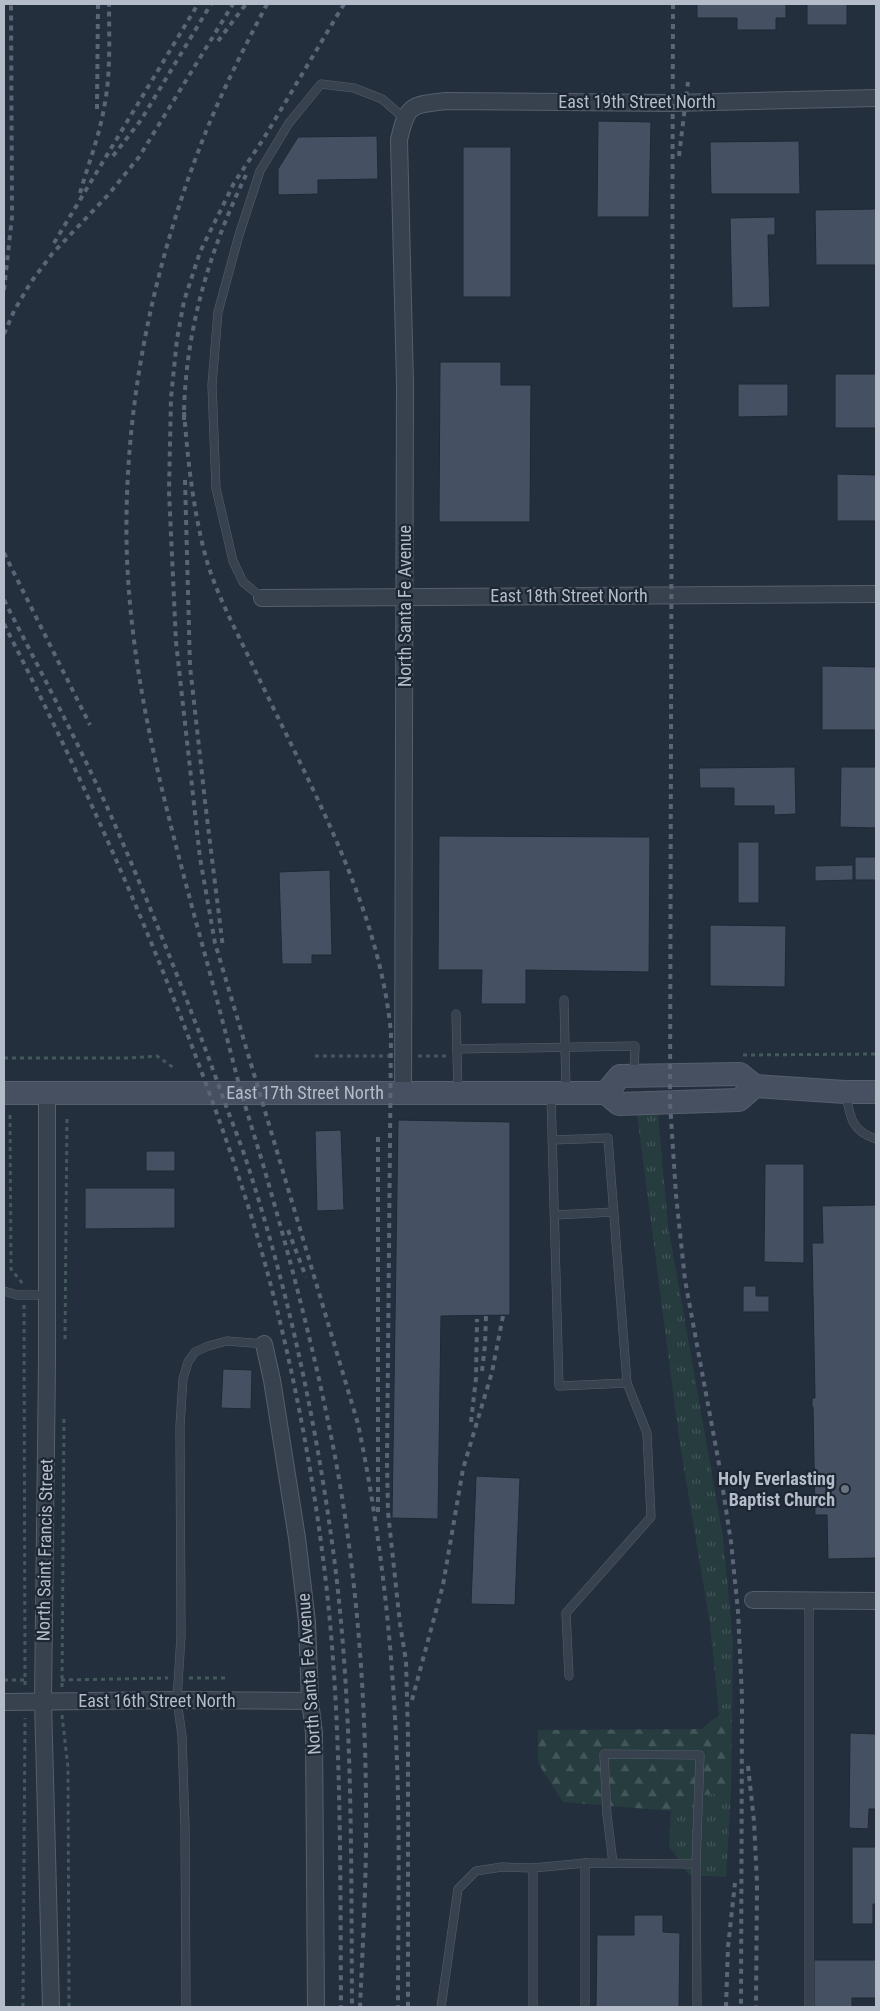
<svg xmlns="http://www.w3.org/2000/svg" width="880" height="2011" font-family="'Roboto Condensed',sans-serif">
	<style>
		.grass { fill: url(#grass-tufts) }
		.forest { fill: url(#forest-firs) }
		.building { fill: #455162; stroke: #1f2835 }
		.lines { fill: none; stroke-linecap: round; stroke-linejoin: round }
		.lane-casing { stroke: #565f6c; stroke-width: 9 }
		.street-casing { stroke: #565f6c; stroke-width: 18 }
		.secondary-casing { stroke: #565f6c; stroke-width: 24 }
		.path { stroke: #44595c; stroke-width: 3; stroke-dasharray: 4 4; stroke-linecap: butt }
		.lane { stroke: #38414e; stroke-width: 8 }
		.street { stroke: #38414e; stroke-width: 16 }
		.secondary { stroke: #465061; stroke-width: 22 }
		.rail { stroke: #5a6575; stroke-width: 4; stroke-dasharray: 5 5; stroke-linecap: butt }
		.worship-dot { fill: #6b7280; stroke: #1d2633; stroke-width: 2 }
		.labels { text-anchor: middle; stroke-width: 4.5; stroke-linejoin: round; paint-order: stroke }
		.street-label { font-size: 18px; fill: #b4bcc9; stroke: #1d2633 }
		.poi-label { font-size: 18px; font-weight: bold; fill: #b4bcc9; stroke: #1d2633; text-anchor: end }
	</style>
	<defs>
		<pattern id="grass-tufts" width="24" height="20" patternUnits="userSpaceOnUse" patternTransform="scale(1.25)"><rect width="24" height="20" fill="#263c3f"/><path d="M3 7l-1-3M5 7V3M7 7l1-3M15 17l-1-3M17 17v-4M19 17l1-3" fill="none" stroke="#435659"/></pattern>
		<pattern id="forest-firs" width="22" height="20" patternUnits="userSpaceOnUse" patternTransform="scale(1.25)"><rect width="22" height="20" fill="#263c3f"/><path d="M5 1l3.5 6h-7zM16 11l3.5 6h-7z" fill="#435659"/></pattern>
	</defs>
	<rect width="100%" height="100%" fill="#242f3e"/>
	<g class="grass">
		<polygon points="637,1114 658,1114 668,1225 723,1537 733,1640 732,1717 719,1715 710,1624 679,1438"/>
		<polygon points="731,1793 726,1877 689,1875 669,1846 671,1811 687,1796"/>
	</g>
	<polygon class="forest" points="719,1715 732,1717 731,1793 687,1796 671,1811 563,1802 538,1763 538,1730 701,1729"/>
	<g class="building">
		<polygon points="697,4 786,4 786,18 776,18 776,30 737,30 737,18 697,18"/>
		<rect x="807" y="4" width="40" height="21"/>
		<polygon points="598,121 651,122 649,217 597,217"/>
		<polygon points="377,136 378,179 318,180 318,194 278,195 278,169 298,137"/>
		<polygon points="799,141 800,194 711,194 710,142"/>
		<rect x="463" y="147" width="48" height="150"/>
		<polygon points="876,209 876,265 816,265 815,210"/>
		<polygon points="775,217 775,235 768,235 770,307 732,308 730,218"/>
		<polygon points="440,362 501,362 501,385 531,385 530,522 439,522"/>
		<rect x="835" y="374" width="41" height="54"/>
		<polygon points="738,384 788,384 788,416 738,417"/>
		<polygon points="837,474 876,475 876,521 837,521"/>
		<polygon points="822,666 876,667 876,730 822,730"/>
		<polygon points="795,767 796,814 774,815 774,806 734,806 734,788 700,788 699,768"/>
		<polygon points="841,767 876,767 876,828 840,827"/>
		<polygon points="439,836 650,837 649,972 526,970 526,1004 481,1004 482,970 438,970"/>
		<rect x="738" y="842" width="21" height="61"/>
		<rect x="855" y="857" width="21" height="23"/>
		<polygon points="853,865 853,880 815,881 815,866"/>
		<polygon points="330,870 332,955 312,955 312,964 282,964 279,872"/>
		<polygon points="710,925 786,926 785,987 710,986"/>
		<polygon points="398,1120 510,1122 510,1315 441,1316 438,1519 392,1518"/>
		<polygon points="341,1130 344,1210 317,1211 315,1131"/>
		<rect x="146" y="1151" width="29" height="20"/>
		<polygon points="765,1164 804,1164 804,1263 764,1262"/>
		<polygon points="85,1188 175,1188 175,1228 85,1229"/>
		<polygon points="876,1205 876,1558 828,1559 827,1515 815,1515 813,1407 812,1407 812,1398 815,1398 812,1243 823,1243 822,1206"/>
		<polygon points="743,1286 756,1286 756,1296 769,1296 769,1312 743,1312"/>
		<polygon points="223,1369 252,1370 251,1409 221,1408"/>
		<polygon points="476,1476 520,1478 515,1605 471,1604"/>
		<polygon points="850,1733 876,1734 876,1809 869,1809 868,1829 849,1828"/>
		<polygon points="852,1847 876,1847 876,1904 873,1904 873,1924 852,1924"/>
		<polygon points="634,1915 663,1915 663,1932 680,1933 679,2007 596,2007 597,1935 634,1935"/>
		<polygon points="814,1960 876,1960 876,1998 852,1998 852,2007 814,2007"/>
	</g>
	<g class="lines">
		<g class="lane-casing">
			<g id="lane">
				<polyline points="262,598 243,582 233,561 216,488 212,385 218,312 239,235 260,171 289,123 321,84 354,88 382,99 404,118"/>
				<polyline points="564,1000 566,1090"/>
				<polyline points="456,1014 458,1092"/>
				<polyline points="457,1049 635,1046 634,1073"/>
				<polyline points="551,1095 559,1386 627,1383 608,1138 552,1140"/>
				<path d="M846,1095C850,1118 852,1131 876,1139"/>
				<polyline points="555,1215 614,1212"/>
				<polyline points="4,1291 17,1295 47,1295"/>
				<polyline points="809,1600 809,2007"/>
				<polyline points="569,1676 566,1613 651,1517 647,1433 627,1383"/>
				<polyline points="613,1863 607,1815 604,1754 700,1755 696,1864"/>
				<polyline points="533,1868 585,1863"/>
				<polyline points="186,2007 185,1827 182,1736 177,1700 181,1636 180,1426 183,1379 188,1362 195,1352 208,1346 227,1341 264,1344"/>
				<polyline points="441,2007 458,1889 476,1871 502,1867 533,1868 533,2007"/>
				<polyline points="585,2007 585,1863 696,1864 697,2007"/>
			</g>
		</g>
		<g class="street-casing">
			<g id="street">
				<polyline points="262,598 876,594"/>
				<polyline points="47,1093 47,1363 43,1701 51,2007"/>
				<path d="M403,1095L405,384L399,140C407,104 411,105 446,101L673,103L876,98"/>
				<polyline points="264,1344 272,1380 297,1538 307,1622 310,1701 314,1733 316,2007"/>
				<polyline points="753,1600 876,1601"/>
				<polyline points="4,1702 177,1700 310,1701"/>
			</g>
		</g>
		<g class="secondary-casing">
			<g id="secondary">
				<path id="s1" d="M4,1093H606L619,1104L739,1100L755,1086"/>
				<polyline points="606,1093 620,1076 740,1074 755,1086 845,1092 876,1092"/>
			</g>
		</g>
		<g class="path">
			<polyline points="743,1055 876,1054"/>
			<polyline points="315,1056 389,1056"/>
			<polyline points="418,1056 447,1056"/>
			<polyline points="4,1058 130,1058 157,1056 174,1068"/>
			<polyline points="10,1115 11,1269 23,1284"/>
			<polyline points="24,1305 25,1687"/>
			<polyline points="65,1339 67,1115"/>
			<polyline points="189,1678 226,1678"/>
			<polyline points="4,1680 25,1680"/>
			<polyline points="61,1680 168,1678"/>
			<polyline points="62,1687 64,1418"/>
			<polyline points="62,1715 68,1768 69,2007"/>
			<polyline points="23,2007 25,1718"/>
		</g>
		<use href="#lane" class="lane"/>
		<use href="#street" class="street"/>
		<use href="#secondary" class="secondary"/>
		<g class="rail">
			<path d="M267,4C245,46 223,89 205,134C152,267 122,414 127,558C132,684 164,801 196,922C212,979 226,1035 241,1092C248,1115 255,1138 262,1161C287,1247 310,1334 328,1421C354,1545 365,1674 366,1801C367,1870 363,1939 360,2007"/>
			<path d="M344,4L264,138L234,183L200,252L184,301L177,339L171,398L169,491L176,642L200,858L215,943L358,1424C381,1534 393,1650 397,1762C400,1843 398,1926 398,2007"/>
			<polyline points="673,4 670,1103 676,1195 685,1280 719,1464 731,1542 738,1611 742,1697 741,2007"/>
			<polyline points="218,41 246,4"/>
			<polyline points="97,109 98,4"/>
			<polyline points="113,156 141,120 211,4"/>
			<polyline points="679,156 688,82"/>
			<path d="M80,193C88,165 99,137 104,108C111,74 109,38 109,4"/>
			<polyline points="54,243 198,4"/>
			<polyline points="4,290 12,217 11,4"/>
			<polyline points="4,334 14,311 31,282 52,254 108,195 139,157 233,4"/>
			<path d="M184,412C188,461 193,510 206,558C217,596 237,632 254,668C308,782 380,907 391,1034L387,1463L388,1512L400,1624L406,1661L408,1735V2007"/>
			<path d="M184,420C184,335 209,251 246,175"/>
			<polyline points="185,480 190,666 206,810 223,948"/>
			<polyline points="4,553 90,725"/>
			<path d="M4,600C41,672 79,744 112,818C151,908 188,1000 221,1092C230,1118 241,1143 249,1169C290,1297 318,1431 335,1565C353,1712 351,1860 352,2007"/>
			<path d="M4,624C70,753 130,885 182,1020C208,1088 233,1156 254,1225C287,1336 310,1452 324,1566C342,1712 340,1860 341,2007"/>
			<polyline points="378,1137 378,1512"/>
			<polyline points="288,1230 306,1277"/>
			<polyline points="482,1371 485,1345 486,1316"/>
			<polyline points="471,1422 476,1378 477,1319"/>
			<polyline points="412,1700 443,1585 463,1469 492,1372 503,1316"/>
			<polyline points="748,1766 754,1821 757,1883 756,2007"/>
			<polyline points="726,2007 728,1947 735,1883"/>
		</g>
	</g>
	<circle class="worship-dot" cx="845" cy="1489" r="5"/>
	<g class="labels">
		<g class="street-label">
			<text x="637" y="108">East 19th Street North</text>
			<text x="569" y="602">East 18th Street North</text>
			<text transform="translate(405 606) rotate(-90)" y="6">North Santa Fe Avenue</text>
			<text dy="6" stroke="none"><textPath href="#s1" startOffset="301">East 17th Street North</textPath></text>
			<text transform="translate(45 1550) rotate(-89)" y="6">North Saint Francis Street</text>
			<text transform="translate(309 1674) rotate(-94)" y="6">North Santa Fe Avenue</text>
			<text x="157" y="1707">East 16th Street North</text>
		</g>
		<g class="poi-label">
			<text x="835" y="1485">Holy Everlasting<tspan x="835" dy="21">Baptist Church</tspan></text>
		</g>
	</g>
	<rect width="880" height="2011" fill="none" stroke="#b4bcc9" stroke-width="10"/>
</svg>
